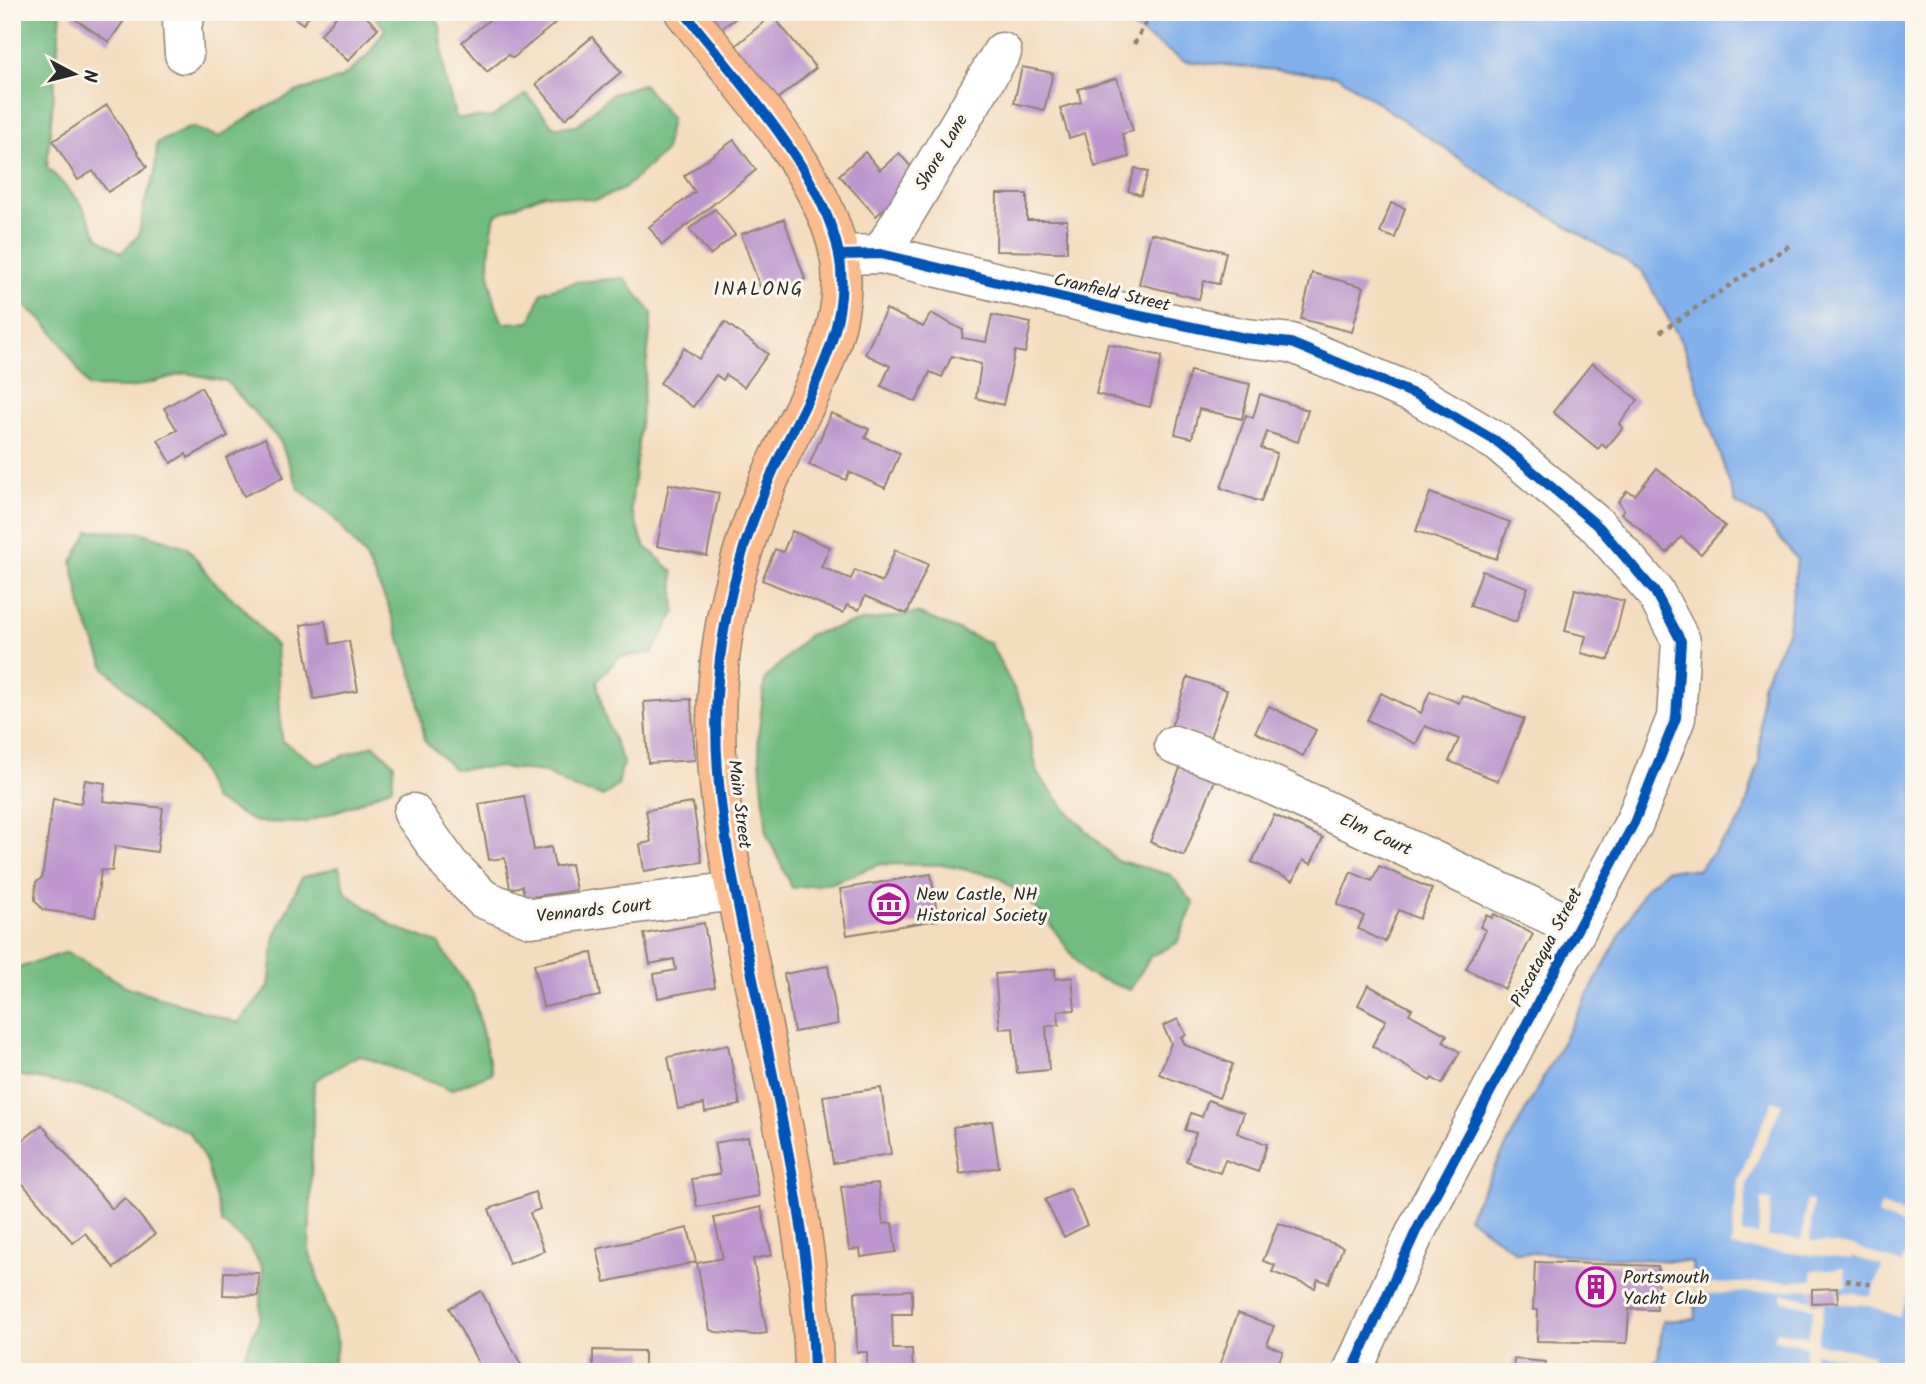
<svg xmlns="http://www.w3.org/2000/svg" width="1926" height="1384" font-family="Kalam,sans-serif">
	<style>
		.forest { fill: #72bc82; stroke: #4e7456; stroke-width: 2 }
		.water { fill: #81b0ec; stroke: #566e8c; stroke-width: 2 }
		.pier { fill: #f4dcbe }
		.building { fill: #bd96ce }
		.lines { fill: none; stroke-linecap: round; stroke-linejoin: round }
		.minor-casing { stroke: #908474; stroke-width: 41 }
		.major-casing { stroke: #908474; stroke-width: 41 }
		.path { stroke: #908474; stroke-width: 4.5; stroke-dasharray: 5 5; stroke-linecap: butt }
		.minor { stroke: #fff; stroke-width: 38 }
		.major { stroke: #fbbb8c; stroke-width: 38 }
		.cycleway-casing { stroke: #fbf7ec; stroke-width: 15 }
		.cycleway { stroke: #0057b8; stroke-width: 10 }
		.labels { text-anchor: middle; stroke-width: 6; stroke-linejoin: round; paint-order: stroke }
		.street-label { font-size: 18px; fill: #2b2b2b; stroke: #fbf7ec }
		.poi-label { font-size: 18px; fill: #2b2b2b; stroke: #fbf7ec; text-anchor: start }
		.neighbourhood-label { font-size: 19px; letter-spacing: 2px; fill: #2b2b2b; stroke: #fbf7ec }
	</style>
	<rect width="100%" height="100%" fill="#fbf7ec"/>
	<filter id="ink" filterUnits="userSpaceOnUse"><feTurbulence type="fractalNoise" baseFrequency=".0143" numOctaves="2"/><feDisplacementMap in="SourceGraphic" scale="14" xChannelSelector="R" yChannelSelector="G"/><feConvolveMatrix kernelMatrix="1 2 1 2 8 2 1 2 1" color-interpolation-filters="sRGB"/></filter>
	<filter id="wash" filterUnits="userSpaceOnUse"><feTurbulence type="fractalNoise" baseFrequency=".00686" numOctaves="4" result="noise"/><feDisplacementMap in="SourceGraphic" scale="28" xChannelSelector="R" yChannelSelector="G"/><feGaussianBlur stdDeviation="1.57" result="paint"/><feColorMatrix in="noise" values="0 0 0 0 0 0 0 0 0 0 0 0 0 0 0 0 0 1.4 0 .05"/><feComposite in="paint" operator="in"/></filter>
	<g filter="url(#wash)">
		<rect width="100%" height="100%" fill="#f4dcbe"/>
		<g class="forest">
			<path d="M12,12H61L47,167L81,203L98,237L121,253L139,235L144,205L155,173L157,143L191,127L219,137L257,112L296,92L342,78L368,55L385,29L371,12H432L440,26L445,77L456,118L492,117L526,94L554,127L576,126L612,94L643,84L671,118L665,151L624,189L596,200L544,194L495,215C487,254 485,287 503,323L530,322L542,292L576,282L624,278L652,313L631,509L644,545L673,572L675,612L652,653L619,657L597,681L604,715L623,762L618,786L603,796L573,788L544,772L497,767L454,769L425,741L415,683L388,605L365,556L335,519L299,489L280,441L226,381L186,373L131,388L88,387C69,354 49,316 12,299Z"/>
			<polygon points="89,531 140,532 187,547 212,580 244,609 276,646 282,741 318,765 374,745 394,764 392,787 354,805 303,823 255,822 213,799 199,767 170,731 105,668 83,614 72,562"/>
			<polygon points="917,613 990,643 1025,710 1037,773 1066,810 1116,860 1171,875 1194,904 1177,943 1150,957 1130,990 1086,974 1044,916 999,877 944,865 880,864 832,883 792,888 767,835 758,738 765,679 809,635 857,622"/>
			<polygon points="339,867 346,893 394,927 438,943 473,994 492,1073 451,1090 359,1055 314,1081 309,1250 338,1343 331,1372 237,1372 260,1318 263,1269 249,1245 222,1223 206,1162 190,1133 110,1093 12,1074 12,970 67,952 128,987 238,1023 269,987 275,936 302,877"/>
		</g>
		<polygon class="water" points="1108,12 1914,12 1914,1372 1644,1372 1658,1358 1663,1321 1696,1319 1692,1262 1516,1252 1468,1217 1645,889 1667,869 1698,870 1742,819 1759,762 1762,685 1788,630 1797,559 1764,519 1736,503 1683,345 1642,271 1500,186 1338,76 1184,61"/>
		<g class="pier">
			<polygon points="1773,1100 1782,1104 1747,1184 1742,1234 1758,1235 1762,1199 1771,1200 1768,1237 1802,1240 1806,1200 1813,1201 1810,1241 1854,1246 1901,1264 1914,1230 1914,1278 1899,1317 1868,1305 1825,1303 1817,1343 1874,1355 1872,1364 1815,1352 1811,1372 1801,1372 1806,1346 1774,1339 1776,1331 1808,1337 1814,1308 1782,1301 1783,1294 1812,1300 1811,1289 1691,1295 1690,1285 1812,1280 1812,1270 1845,1268 1846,1287 1838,1288 1838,1292 1871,1296 1882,1267 1853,1256 1852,1259 1731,1247 1738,1180"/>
			<polygon points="1881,1205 1914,1217 1914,1229 1877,1215"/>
		</g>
		<g id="blocks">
			<g class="building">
				<polygon points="75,12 130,12 109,42 72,17"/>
				<polygon points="286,12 312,12 303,24"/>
				<polygon points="340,12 361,12 378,28 348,61 320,35"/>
				<polygon points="499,12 560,12 557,15 559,20 513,58 508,55 487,72 462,42"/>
				<polygon points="704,12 744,12 718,31"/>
				<polygon points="772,15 816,68 776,100 733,48"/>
				<polygon points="592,37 621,72 565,119 536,84"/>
				<polygon points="1022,67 1053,73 1044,110 1014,103"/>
				<polygon points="1117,78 1133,131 1122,134 1129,157 1095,167 1085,133 1069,138 1060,108 1081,102 1078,89"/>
				<polygon points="107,105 147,167 108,192 93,171 78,180 53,141"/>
				<polygon points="734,140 756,170 662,245 649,227 695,192 684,176"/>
				<polygon points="865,152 880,170 899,153 920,177 876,216 839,175"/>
				<polygon points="1135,168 1148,172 1141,195 1128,191"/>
				<polygon points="997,194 1027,194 1027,220 1067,220 1067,252 996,251"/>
				<polygon points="1391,203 1405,208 1395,238 1380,233"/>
				<polygon points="715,209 735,235 710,255 689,229"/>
				<polygon points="784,219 805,279 763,295 741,234"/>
				<polygon points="1151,233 1226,252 1219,284 1204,281 1199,299 1139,284"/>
				<polygon points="1312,273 1364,287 1352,332 1301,319"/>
				<polygon points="886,309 923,327 931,313 963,330 962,338 986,342 992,315 1031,323 1025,353 1015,351 1003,405 976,398 981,364 952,356 942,377 930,372 916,402 881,386 890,366 865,354"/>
				<polygon points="725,322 768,354 744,387 726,375 723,380 716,375 693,407 660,383 684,348 699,359"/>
				<polygon points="1108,344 1162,356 1150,407 1096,394"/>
				<polygon points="1592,363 1638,400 1619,424 1623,428 1606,448 1602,444 1598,449 1553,412"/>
				<polygon points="1190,371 1250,384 1242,419 1199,409 1192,438 1175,434"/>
				<polygon points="201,387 228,436 188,458 186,454 171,463 158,440 177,430 164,408"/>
				<polygon points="1260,394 1308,410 1298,442 1267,432 1261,448 1277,453 1261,502 1221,488 1246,415 1253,418"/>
				<polygon points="831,413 869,429 865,438 900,453 885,488 849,472 846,480 809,465"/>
				<polygon points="265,438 284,477 244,496 226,458"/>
				<polygon points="1657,468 1725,526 1701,554 1681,537 1667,553 1621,513 1624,510 1618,501 1627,491 1635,495"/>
				<polygon points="669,484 719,493 707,556 657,546"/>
				<polygon points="1430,493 1510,522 1496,559 1416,531"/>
				<polygon points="792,531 830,547 821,567 851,579 855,570 882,582 895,550 928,564 907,614 865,596 859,610 847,605 843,613 762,580 775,549 783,552"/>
				<polygon points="1482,571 1528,587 1516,622 1470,606"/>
				<polygon points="1575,589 1624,601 1609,660 1581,653 1586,636 1565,631"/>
				<polygon points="325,621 330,644 349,641 358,691 314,699 301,625"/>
				<polygon points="1188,677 1227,690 1209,740 1171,727"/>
				<polygon points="1430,691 1459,703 1462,695 1524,719 1498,781 1449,761 1459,739 1425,726 1416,744 1367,720 1381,693 1421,713"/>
				<polygon points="691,699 695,760 648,763 644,702"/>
				<polygon points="1269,706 1316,730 1303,756 1255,732"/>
				<polygon points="1183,761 1217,775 1184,856 1150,842"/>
				<polygon points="85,780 105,783 103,801 163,808 157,852 115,846 112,871 101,870 95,917 43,910 35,900 36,882 42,878 53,799 81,803"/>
				<polygon points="524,796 534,850 551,847 555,867 571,864 576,890 525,898 522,886 510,889 505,858 489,860 479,804"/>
				<polygon points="693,803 702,862 644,871 640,844 651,842 646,810"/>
				<polygon points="1274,815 1323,838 1311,864 1303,860 1293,881 1252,862"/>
				<polygon points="1379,866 1432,889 1419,919 1399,910 1385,942 1358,929 1364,916 1337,904 1351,872 1372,881"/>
				<polygon points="931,874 938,920 847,935 840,889"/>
				<polygon points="1494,914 1533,934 1505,989 1466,969 1486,930 1480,927 1486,915 1492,918"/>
				<polygon points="704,923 715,987 658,998 654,974 676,970 674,959 650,964 644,934"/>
				<polygon points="592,953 600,996 543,1007 534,964"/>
				<polygon points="828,966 838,1024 794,1032 784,974"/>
				<polygon points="1055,969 1055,979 1072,977 1075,1010 1058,1011 1059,1025 1046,1026 1049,1070 1017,1073 1013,1028 1000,1029 995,974"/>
				<polygon points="1368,985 1412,1009 1409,1014 1447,1035 1443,1042 1460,1052 1442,1084 1432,1078 1430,1081 1372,1046 1386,1020 1358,1005"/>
				<polygon points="1178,1019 1186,1035 1181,1037 1185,1045 1233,1064 1219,1098 1159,1074 1171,1043 1163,1026"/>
				<polygon points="728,1045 740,1105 705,1112 704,1104 678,1109 668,1057"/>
				<polygon points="881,1088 891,1154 833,1163 823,1096"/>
				<polygon points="1208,1100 1244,1113 1237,1133 1267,1144 1258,1172 1225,1160 1220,1173 1186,1161 1196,1133 1185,1130 1191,1113 1202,1117"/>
				<polygon points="992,1121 999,1167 960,1174 953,1127"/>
				<polygon points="42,1125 112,1209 125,1198 155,1234 114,1268 85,1233 73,1243 12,1171 12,1149"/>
				<polygon points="748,1137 759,1196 697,1207 692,1179 720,1174 714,1143"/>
				<polygon points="878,1183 883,1224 892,1223 896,1252 861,1257 860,1249 849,1250 841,1187"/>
				<polygon points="1070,1188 1087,1225 1064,1237 1045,1200"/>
				<polygon points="535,1192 540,1209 530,1213 544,1251 509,1264 489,1209"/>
				<polygon points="761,1207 772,1255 753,1259 767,1333 755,1335 716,1332 710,1330 697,1263 723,1258 714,1218"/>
				<polygon points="1278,1223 1343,1247 1329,1283 1318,1279 1315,1288 1272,1272 1275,1265 1263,1261"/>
				<polygon points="688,1228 696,1262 605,1282 597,1249"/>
				<polygon points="1535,1262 1658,1266 1657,1310 1629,1309 1627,1343 1537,1341 1538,1310 1533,1310"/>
				<polygon points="224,1272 259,1273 258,1296 223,1295"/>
				<polygon points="1837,1288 1838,1302 1812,1303 1812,1289"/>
				<polygon points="912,1290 912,1314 892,1314 893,1349 912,1349 913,1372 867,1372 867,1352 857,1352 855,1292"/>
				<polygon points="481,1291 525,1372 483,1372 449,1308"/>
				<polygon points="1238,1313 1274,1326 1267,1345 1283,1351 1275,1372 1217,1372"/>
				<polygon points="593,1350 644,1351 644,1372 593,1372"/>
				<polygon points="1514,1359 1546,1362 1545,1372 1513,1372"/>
			</g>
		</g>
	</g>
	<g filter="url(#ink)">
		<use href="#blocks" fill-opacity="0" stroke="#908474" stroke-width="2"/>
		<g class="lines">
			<g class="minor-casing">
				<g id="minor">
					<polyline points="184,54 182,24 187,12"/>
					<polyline points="881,254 1002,52"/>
					<polyline points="839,255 881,254 1131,314 1245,338 1291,343 1419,396 1499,443 1599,527 1655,592 1681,641 1676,718 1634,823 1416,1231 1352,1372"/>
					<polyline points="1174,745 1229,765 1576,927"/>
					<polyline points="413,813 449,864 483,899 531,918 735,891"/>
				</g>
			</g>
			<g class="major-casing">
				<path id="major" d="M684,12C737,80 822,170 839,254C855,336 796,413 767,485C741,547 723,613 718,680C710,769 728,857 746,945C774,1087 811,1226 814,1372"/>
			</g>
			<g class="path">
				<polyline points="1134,44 1152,12"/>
				<polyline points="1660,332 1790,245"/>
				<polyline points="1846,1280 1875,1285"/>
			</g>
			<use href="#minor" class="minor"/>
			<use href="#major" class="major"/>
			<g class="cycleway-casing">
				<g id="cycleway">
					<path d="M684,12C737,80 822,170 839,254C855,336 796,413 767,485C741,547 723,613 718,680C710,769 728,857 746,945C774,1087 811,1226 814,1372"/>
					<polyline points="839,255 881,254 1131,314 1245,338 1291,343 1419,396 1499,443 1599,527 1655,592 1681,641 1676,718 1634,823 1416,1231 1352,1372"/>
				</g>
			</g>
			<use href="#cycleway" class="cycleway"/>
		</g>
	</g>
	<defs>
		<g id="museum-ring" transform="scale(2.0125)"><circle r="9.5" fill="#fbf7ec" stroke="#b5179e" stroke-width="1.5"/><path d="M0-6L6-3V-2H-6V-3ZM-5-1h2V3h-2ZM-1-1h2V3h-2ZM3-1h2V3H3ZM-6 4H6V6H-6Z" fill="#b5179e"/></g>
		<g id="building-ring" transform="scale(2.0125)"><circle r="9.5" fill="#fbf7ec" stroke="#b5179e" stroke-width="1.5"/><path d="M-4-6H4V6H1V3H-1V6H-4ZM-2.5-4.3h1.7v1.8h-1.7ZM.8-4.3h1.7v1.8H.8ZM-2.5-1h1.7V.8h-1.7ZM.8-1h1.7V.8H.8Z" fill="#b5179e"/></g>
	</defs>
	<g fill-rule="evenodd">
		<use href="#museum-ring" x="889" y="904"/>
		<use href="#building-ring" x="1596" y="1287"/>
	</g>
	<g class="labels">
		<g class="street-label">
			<text transform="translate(941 152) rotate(-59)" y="6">Shore Lane</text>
			<text transform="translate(1112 292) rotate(13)" y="6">Cranfield Street</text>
			<text transform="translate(740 804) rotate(83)" y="6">Main Street</text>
			<text transform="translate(1376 834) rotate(25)" y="6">Elm Court</text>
			<text transform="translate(594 910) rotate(-6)" y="6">Vennards Court</text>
			<text transform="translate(1546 947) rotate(-62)" y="6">Piscataqua Street</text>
		</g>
		<g class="poi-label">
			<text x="916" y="900">New Castle, NH<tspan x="916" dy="21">Historical Society</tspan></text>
			<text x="1623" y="1283">Portsmouth<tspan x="1623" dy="21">Yacht Club</tspan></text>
		</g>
		<g class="neighbourhood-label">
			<text x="759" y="295">INALONG</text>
		</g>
	</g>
	<rect width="1926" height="1384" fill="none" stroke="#fbf7ec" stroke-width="42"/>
	<g transform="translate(74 74) rotate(97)" stroke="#fbf7ec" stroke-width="5" paint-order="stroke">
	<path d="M0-5L12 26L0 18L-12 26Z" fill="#2b2b2b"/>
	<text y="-10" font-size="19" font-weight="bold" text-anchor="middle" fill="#2b2b2b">N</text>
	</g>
</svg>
